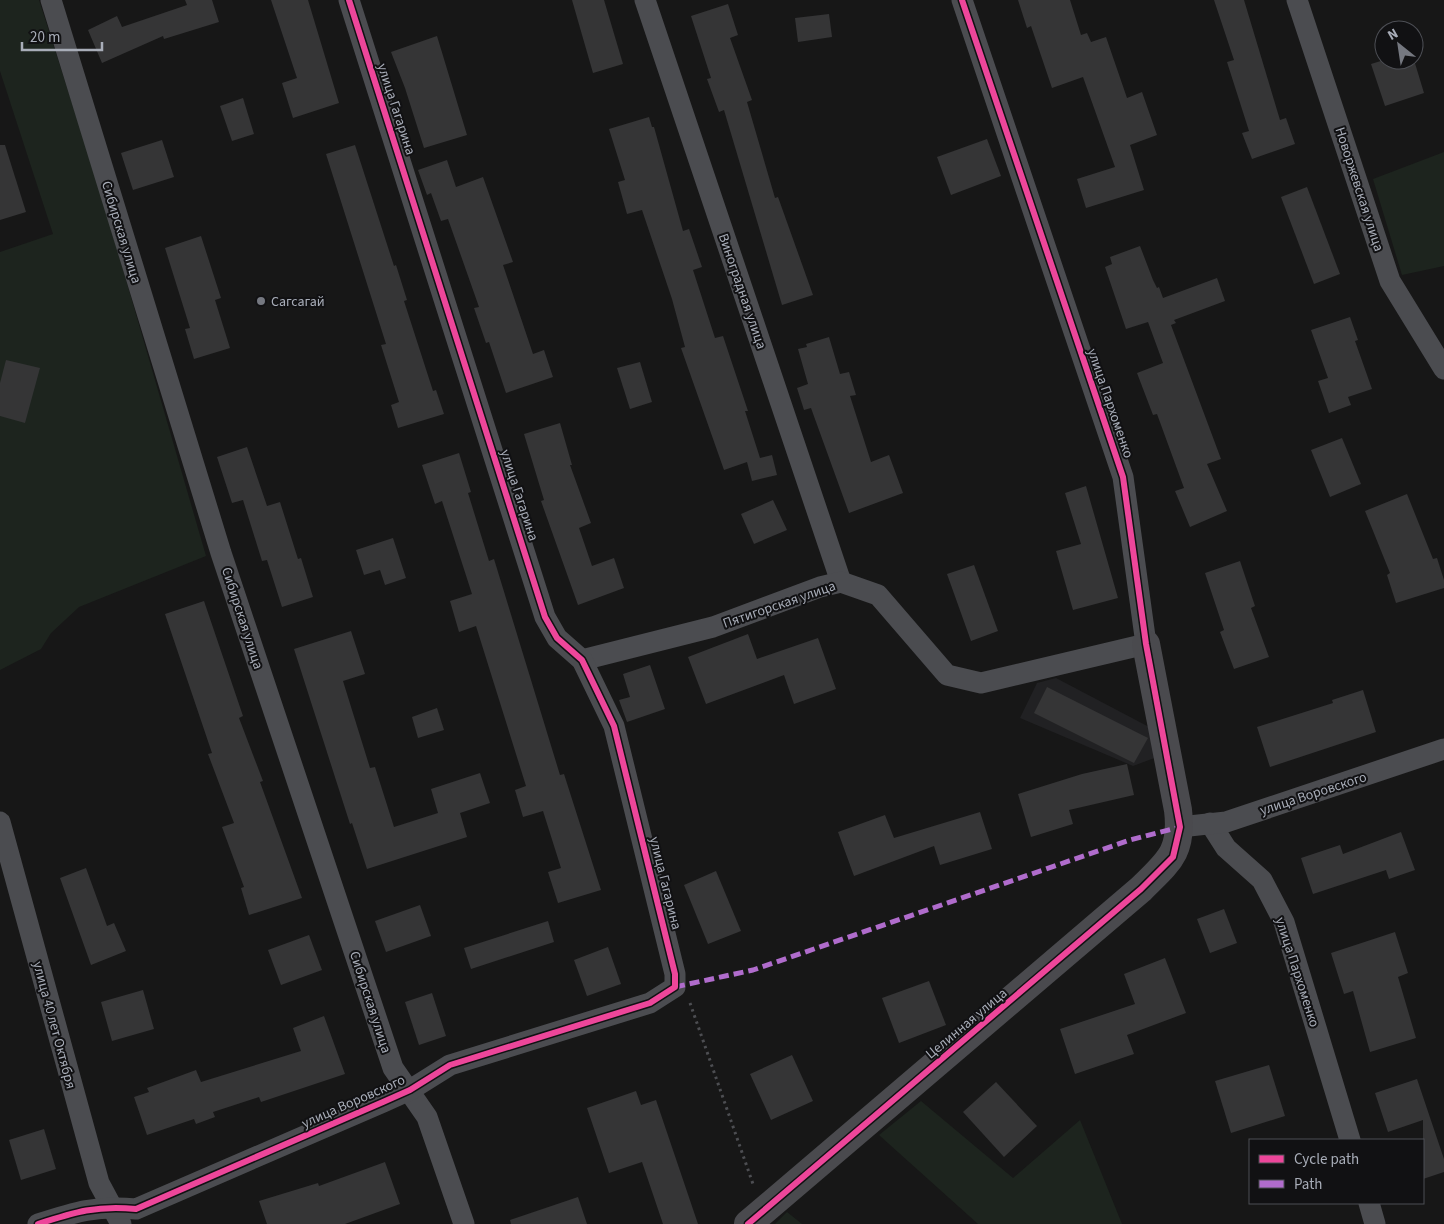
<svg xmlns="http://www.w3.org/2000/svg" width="1444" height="1224" font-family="'Source Sans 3',sans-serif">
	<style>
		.built { fill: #212123 }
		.green { fill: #1d241e }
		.building { fill: #353536 }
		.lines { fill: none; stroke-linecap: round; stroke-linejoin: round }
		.path { stroke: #4d4e52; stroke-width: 3; stroke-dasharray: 2.5 4; stroke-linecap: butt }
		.street { stroke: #4b4c50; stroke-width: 21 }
		.secondary { stroke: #4a4a4e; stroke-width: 28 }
		.quiet { stroke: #b06ccc; stroke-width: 5; stroke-dasharray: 10 5; stroke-linecap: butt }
		.cycleway-casing { stroke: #111113; stroke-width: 9 }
		.cycleway { stroke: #ed469a; stroke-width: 6 }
		.poi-dot { fill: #757880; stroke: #111113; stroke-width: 2 }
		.labels { text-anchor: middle; stroke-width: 4; stroke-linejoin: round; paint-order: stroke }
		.street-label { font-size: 14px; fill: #a8adb8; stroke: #111113 }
		.poi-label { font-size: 14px; fill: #a8adb8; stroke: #111113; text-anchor: start }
	</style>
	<rect width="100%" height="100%" fill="#171717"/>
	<polygon class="built" points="1056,678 1151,728 1157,757 1133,766 1020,718 1037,683"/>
	<g class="green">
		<polygon points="0,0 39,0 102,197 206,556 79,607 51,633 41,649 0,670 0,252 53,234 0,71"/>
		<polygon points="1444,152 1444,266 1402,275 1373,179"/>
		<polygon points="921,1101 1013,1178 1080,1120 1122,1224 978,1224 879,1135"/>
		<polygon points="787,1212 802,1224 775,1224"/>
	</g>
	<g class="building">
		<polygon points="185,0 212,0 219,22 164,39 163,36 102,63 88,30 117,16 122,27 187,5"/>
		<polygon points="271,0 308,0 339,103 293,118 282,83 297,78"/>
		<polygon points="572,0 604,0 623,64 593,73"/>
		<polygon points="1018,0 1070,0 1081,35 1087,33 1091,42 1106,37 1127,98 1142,92 1157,135 1130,145 1144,190 1086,208 1077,179 1115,167 1083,77 1052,88 1031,26 1027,28"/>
		<polygon points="1214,0 1244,0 1280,120 1286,118 1295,144 1252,159 1242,133 1249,131 1227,62 1234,60"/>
		<polygon points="728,4 738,35 730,38 752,100 747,102 775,198 778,197 813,295 782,305 724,110 719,112 707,79 711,78 691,16"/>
		<polygon points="829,14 832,37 798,42 795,18"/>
		<polygon points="437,36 467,135 424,148 405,88 391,52"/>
		<polygon points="1384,60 1414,60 1424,93 1385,106 1371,64"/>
		<polygon points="243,98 254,134 232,141 220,106"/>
		<polygon points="649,117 652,127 654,127 683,231 689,229 702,267 693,270 715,338 723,336 748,411 745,411 760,458 772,455 777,475 752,481 747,462 724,470 681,348 685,347 672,299 642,210 627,214 618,182 625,180 609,129"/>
		<polygon points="987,139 1001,176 951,195 937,157"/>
		<polygon points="162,140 174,177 133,190 121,153"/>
		<polygon points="0,145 5,145 26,212 0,220"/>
		<polygon points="355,145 394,266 396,265 407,300 404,301 433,391 436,390 444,414 398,428 391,405 399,402 381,345 386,344 326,154"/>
		<polygon points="447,160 456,187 483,177 513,262 503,265 533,354 544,350 553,377 506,393 489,342 486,343 474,308 479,307 448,219 441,221 431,193 427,195 418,170"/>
		<polygon points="1307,187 1340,274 1314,284 1281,197"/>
		<polygon points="201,236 221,298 215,300 230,348 194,359 185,329 190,328 165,248"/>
		<polygon points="1140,246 1153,280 1157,288 1159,287 1163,298 1217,278 1225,301 1174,320 1176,323 1171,325 1221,459 1207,464 1227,511 1190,527 1175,491 1184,488 1157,414 1153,415 1137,373 1163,363 1148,322 1126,329 1105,267 1112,264 1110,257"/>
		<polygon points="1350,317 1358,340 1355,341 1372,389 1348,397 1351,405 1329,413 1318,381 1328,378 1311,330"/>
		<polygon points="829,337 840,374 849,372 856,395 850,396 871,462 889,455 903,493 849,513 811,408 804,410 797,388 808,384 798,349 807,347 806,344"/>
		<polygon points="6,360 40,368 25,423 0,416 0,383"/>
		<polygon points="640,362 652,402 630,409 617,368"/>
		<polygon points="560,423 572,465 570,465 591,523 579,528 592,566 614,558 624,588 578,605 541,501 544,500 524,434"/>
		<polygon points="1342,438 1361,484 1330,497 1311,450"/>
		<polygon points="247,447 267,506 280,502 298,559 301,558 313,597 282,607 267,560 262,561 243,500 232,503 217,457"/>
		<polygon points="459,453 471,492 468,493 489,561 494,559 560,775 564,774 601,890 558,903 548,872 561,868 543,811 523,817 515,790 526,786 476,626 459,632 450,601 472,594 442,501 435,504 422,465"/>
		<polygon points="1086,486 1118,598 1073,610 1056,551 1081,544 1065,493"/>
		<polygon points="1407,494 1433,559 1437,558 1444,580 1444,588 1396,603 1387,575 1390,573 1365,511"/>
		<polygon points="773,500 787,530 754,544 741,514"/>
		<polygon points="393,538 406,578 385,585 380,570 364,575 356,550"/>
		<polygon points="1240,561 1255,606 1251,608 1269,657 1234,669 1220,632 1224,630 1205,573"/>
		<polygon points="974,565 998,631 971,641 947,574"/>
		<polygon points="204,601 243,716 239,718 263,781 260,782 302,898 249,915 241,888 244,887 222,827 234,823 208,754 212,753 165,614"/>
		<polygon points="351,631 365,674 343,681 370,768 375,767 394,827 438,813 431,789 480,773 490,803 460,813 467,837 367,869 352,823 350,824 294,649"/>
		<polygon points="748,634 757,659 818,638 836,689 794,704 784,675 706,704 688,657"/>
		<polygon points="650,665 665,709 627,722 619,700 630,697 623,674"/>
		<polygon points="1047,687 1148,738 1134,763 1034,713"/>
		<polygon points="1363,690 1376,732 1270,767 1257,727 1333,703 1332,700"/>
		<polygon points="437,708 444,730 418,738 412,717"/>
		<polygon points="1127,764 1134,795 1069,810 1073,824 1031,837 1018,794 1082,774"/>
		<polygon points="980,812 992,849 940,865 934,846 854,876 838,832 885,815 894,838"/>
		<polygon points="1401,832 1415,870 1389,879 1386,870 1313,894 1301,858 1340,845 1343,854"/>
		<polygon points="86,868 107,926 114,923 126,951 91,965 60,878"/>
		<polygon points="716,871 741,931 708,944 684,885"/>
		<polygon points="420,905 431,936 386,952 375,921"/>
		<polygon points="1224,909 1237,943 1210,953 1197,919"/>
		<polygon points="548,921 554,942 471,969 464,948"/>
		<polygon points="1395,932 1408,973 1398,977 1416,1038 1370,1052 1353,991 1344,994 1331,953"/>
		<polygon points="309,935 322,970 281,985 268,950"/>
		<polygon points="608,947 621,984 587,996 574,960"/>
		<polygon points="1165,958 1186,1013 1127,1035 1134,1054 1075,1074 1060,1029 1135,1004 1124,974"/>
		<polygon points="929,981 946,1025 899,1043 882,998"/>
		<polygon points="143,990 154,1029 112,1041 101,1002"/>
		<polygon points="432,993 446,1036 419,1045 405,1002"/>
		<polygon points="324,1016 345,1074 261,1102 259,1097 213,1112 215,1117 196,1124 194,1119 147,1135 134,1097 149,1092 147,1088 196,1070 201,1082 301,1051 293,1028"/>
		<polygon points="792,1055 813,1101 771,1120 750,1074"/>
		<polygon points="1269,1065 1285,1116 1231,1133 1215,1081"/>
		<polygon points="1417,1079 1444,1159 1444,1172 1423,1179 1423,1120 1388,1132 1375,1093"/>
		<polygon points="996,1082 1037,1126 1004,1157 963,1112"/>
		<polygon points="636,1091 641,1105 656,1100 698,1224 663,1224 642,1162 609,1173 587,1108"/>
		<polygon points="44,1129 56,1169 21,1180 9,1140"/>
		<polygon points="385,1162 400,1204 345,1224 267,1224 259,1201 318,1183 319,1186"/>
		<polygon points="578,1197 587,1224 511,1224 510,1220"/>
	</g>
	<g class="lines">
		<polyline class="path" points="690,1003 753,1184"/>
		<g class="street">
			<polyline points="51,0 221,553 393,1068 427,1117 464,1224"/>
			<polyline points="645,0 841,582"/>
			<polyline points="1297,0 1390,281 1444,369"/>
			<polyline points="582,660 713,627 820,587 841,582 878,595 947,675 981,683 1146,644 1123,477 962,0"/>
			<polyline points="0,822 99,1183 121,1224"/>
			<polyline points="1210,823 1226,848 1262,880 1284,922 1350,1140"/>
			<polyline points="1180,827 1226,822 1444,749"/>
			<polyline points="1369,1203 1375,1224"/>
			<path d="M38,1224C75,1212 97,1205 136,1209L383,1102L410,1090L450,1065L650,1003L675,987V974L614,726L582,660L557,638L545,617L349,0"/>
		</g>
		<path class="secondary" d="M748,1224L1141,889C1168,862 1183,853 1178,810L1146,644"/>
		<polyline class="quiet" points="675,987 753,970 1130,840 1180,827"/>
		<g class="cycleway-casing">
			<g id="cycleway">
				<path d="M38,1224C75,1212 97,1205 136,1209L383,1102L410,1090L450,1065L650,1003L675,987V974L614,726L582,660L557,638L545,617L349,0"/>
				<polyline points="748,1224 1141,889 1173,857 1180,827 1146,644 1123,477 962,0"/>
			</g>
		</g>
		<use href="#cycleway" class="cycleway"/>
	</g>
	<circle class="poi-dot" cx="261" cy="301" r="5"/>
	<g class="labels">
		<g class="street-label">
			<text transform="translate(397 109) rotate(72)" y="5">улица Гагарина</text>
			<text transform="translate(1360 189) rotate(72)" y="5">Новоржевская улица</text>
			<text transform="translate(122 232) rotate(73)" y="5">Сибирская улица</text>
			<text transform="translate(743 291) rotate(71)" y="5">Виноградная улица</text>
			<text transform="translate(1111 403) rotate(71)" y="5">улица Пархоменко</text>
			<text transform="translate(520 495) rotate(72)" y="5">улица Гагарина</text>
			<text transform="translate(779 604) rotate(-19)" y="5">Пятигорская улица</text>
			<text transform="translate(243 618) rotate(72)" y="5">Сибирская улица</text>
			<text transform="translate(1313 793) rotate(-18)" y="5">улица Воровского</text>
			<text transform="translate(666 883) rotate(76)" y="5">улица Гагарина</text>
			<text transform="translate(1298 972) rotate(72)" y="5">улица Пархоменко</text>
			<text transform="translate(371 1002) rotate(72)" y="5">Сибирская улица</text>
			<text transform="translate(966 1023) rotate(-40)" y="5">Целинная улица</text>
			<text transform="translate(55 1025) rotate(75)" y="5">улица 40 лет Октября</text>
			<text transform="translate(353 1101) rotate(-24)" y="5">улица Воровского</text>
		</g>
		<g class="poi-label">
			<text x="271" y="306">Сагсагай</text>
		</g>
	</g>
	<rect x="1249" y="1139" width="175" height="65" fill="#111113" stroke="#4d4f55"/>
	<rect x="1259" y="1155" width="25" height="8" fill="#ed469a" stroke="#4d4f55"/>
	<text x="1294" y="1164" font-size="15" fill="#a8adb8">Cycle path</text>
	<rect x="1259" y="1180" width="25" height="8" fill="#b06ccc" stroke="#4d4f55"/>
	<text x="1294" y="1189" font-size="15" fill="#a8adb8">Path</text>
	<g transform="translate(1399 45) rotate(330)"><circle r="24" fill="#111113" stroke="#4d4f55"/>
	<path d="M0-4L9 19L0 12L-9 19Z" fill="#757880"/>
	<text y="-8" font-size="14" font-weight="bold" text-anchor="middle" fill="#a8adb8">N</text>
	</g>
	<path d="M22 42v8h80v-8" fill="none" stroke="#a8adb8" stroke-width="2.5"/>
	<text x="30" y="42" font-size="15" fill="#a8adb8" stroke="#111113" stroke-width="4" paint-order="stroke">20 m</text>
</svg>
